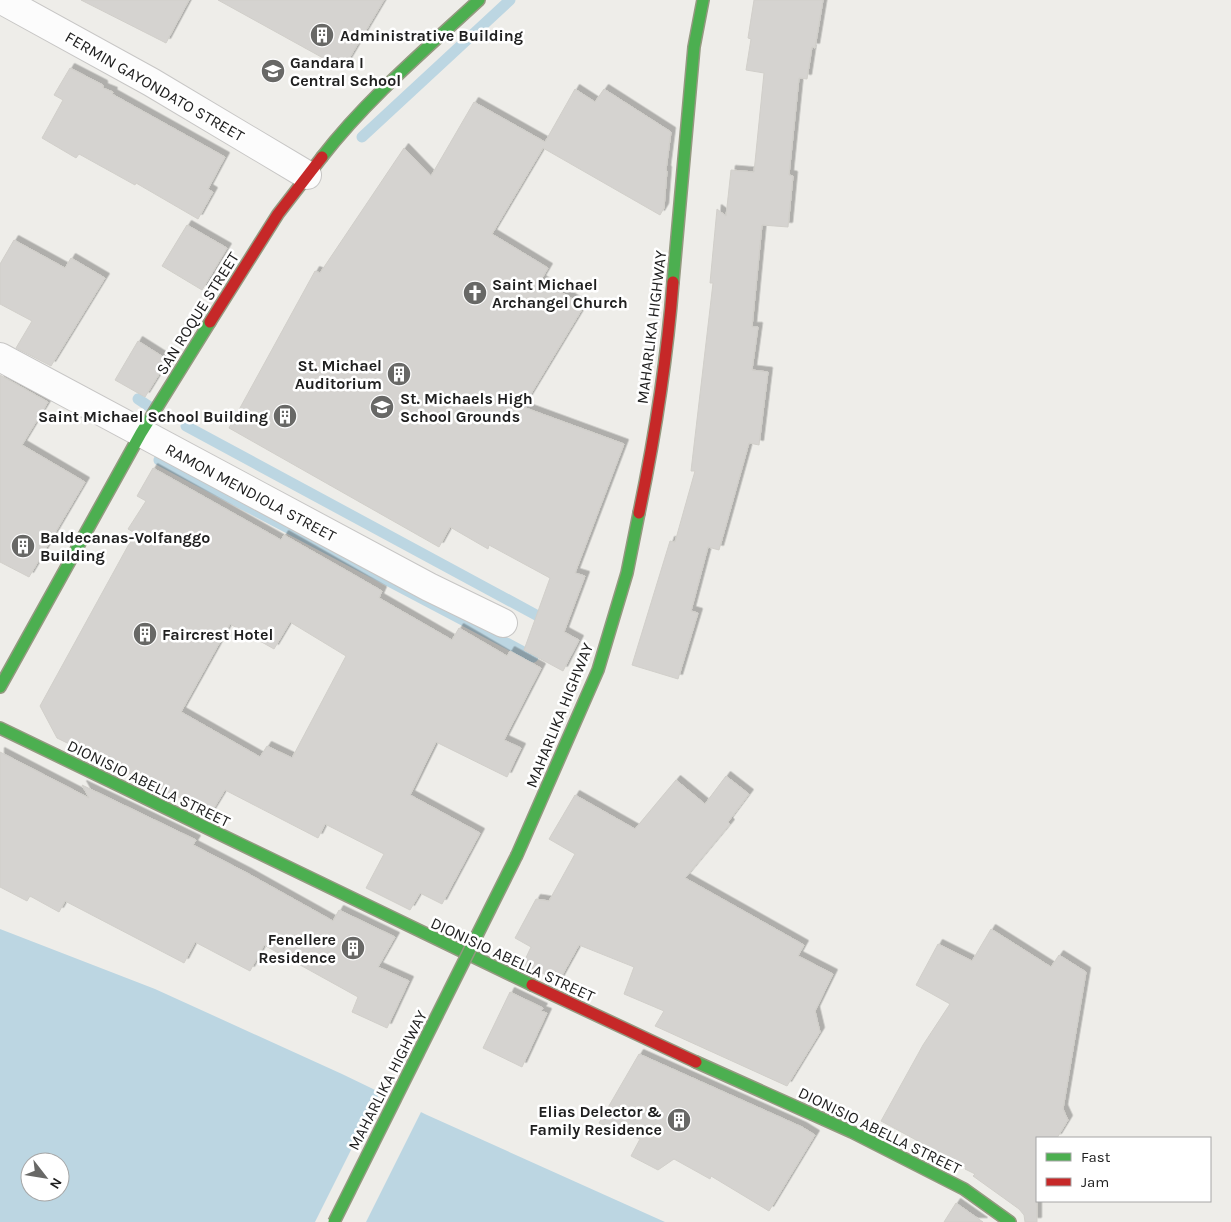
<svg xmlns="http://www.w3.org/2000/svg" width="1231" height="1222" font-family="Karla,sans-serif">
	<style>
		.water { fill: #bcd6e2; fill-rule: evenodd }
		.pier { fill: #eeede9 }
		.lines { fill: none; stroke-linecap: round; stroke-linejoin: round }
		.stream { stroke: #bcd6e2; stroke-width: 11 }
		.building { fill: #d5d3d0; stroke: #d1cfca; fill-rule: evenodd; filter: url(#shadow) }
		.street-casing { stroke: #c7c6c5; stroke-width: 30 }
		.fast-casing { stroke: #949980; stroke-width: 14 }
		.jam-casing { stroke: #949980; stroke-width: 14 }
		.street { stroke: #fcfcfc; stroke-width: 28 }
		.fast { stroke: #4caf50; stroke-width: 11 }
		.jam { stroke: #c62828; stroke-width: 11 }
		.fast-bridge-casing { stroke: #949980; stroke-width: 14; stroke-linecap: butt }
		.fast-bridge { stroke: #4caf50; stroke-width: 11 }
		.labels { text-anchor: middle; stroke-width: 5; stroke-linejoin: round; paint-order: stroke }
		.poi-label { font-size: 16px; font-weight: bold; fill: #202020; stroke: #fff; text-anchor: start }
		.street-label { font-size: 16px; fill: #202020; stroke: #fff }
	</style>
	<defs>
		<filter id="shadow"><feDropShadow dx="4.5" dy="-4.5" stdDeviation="0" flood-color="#0004"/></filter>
	</defs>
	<rect width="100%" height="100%" fill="#eeede9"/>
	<path class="water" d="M0,929L155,989L342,1074L427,1115L665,1222H0ZM30,1162H60V1192H30Z"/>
	<polygon class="pier" points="381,1090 422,1110 366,1222 315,1222"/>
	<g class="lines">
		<g class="stream">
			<polyline points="362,137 510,0"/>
			<polyline points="138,399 150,407"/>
			<polyline points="186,426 549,622"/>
			<polyline points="159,460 533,657"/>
		</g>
	</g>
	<g class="building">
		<polygon points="81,0 189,0 166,43"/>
		<polygon points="218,0 384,0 343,69"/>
		<polygon points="754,0 823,0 815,48 812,47 807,79 799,78 789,175 793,176 788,227 762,225 752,327 758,327 752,370 768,372 759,445 749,443 719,550 708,547 691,611 698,613 678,679 632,665 670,541 675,542 695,471 691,471 713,283 710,283 717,209 726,216 731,170 754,172 764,73 746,70 751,39 748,38"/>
		<polygon points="70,68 103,85 103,88 113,92 112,94 225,157 208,189 213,192 198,219 136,183 135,185 79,154 76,158 42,138 63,100 54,95"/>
		<polygon points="575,89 595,102 604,89 671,132 666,170 667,171 664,208 660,215 543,148 492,234 548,268 541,280 584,306 523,407 624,444 575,573 585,576 564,632 579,640 563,671 524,650 550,578 489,545 488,549 450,527 439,547 229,428 315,271 320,273 404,148 431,176 474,102 545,142"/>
		<polygon points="187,225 227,248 202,290 162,266"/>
		<polygon points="14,240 65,268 71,258 105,278 51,366 16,348 32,321 0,304 0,264"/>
		<polygon points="138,341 168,360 145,397 115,380"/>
		<polygon points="0,375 48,402 22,445 85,482 29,577 0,562"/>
		<path d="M153,468L281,540L284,535L349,572L382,591L379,598L452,640L459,628L507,656L510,651L541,668L504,740L521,748L507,777L436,742L410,795L480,833L442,904L420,893L410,910L366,888L384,854L325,824L318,838L225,790L211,813L57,738L40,706L135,533L128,529L146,501L137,496ZM290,622L346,656L292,758L267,746L260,757L181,712L230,624L274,649Z"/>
		<polygon points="0,752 89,798 82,785 196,840 193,845 247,873 333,921 339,910 395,937 378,967 409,981 387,1028 352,1012 358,997 264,945 250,971 195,942 184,963 65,901 59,912 30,896 27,901 0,887"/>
		<polygon points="726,776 749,794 728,822 730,824 685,878 804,945 798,956 833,974 815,1011 820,1032 787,1086 655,1026 664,1011 624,994 634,967 579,945 559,981 523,964 531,947 515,938 536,899 549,901 575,854 549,839 575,795 635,829 676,780 705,804"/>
		<polygon points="991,929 1051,967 1059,955 1086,972 1063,1109 1068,1120 1057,1138 1037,1138 1037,1222 1025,1222 1024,1215 1019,1209 973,1176 975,1174 965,1169 966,1167 881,1121 923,1045 950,1004 916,985 938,944 972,961"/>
		<polygon points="510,992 543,1008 541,1011 547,1013 522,1067 483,1048"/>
		<polygon points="639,1054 802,1127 815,1135 769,1211 711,1176 710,1179 674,1159 658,1170 631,1156 640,1139 599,1123"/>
		<polygon points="956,1203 983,1222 944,1222"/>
	</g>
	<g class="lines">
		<g class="street-casing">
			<g id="street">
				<polyline points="2,0 151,82 307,175"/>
				<polyline points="0,357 429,587 503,623"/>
			</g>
		</g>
		<g class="fast-casing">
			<g id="fast">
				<path d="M322,157C366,100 426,49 479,0"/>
				<polyline points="673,282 694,47 703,0"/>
				<polyline points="0,687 141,433 210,322"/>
				<polyline points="0,728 532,985"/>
				<polyline points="517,855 598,670 627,573 639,513"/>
				<polyline points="696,1062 852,1132 964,1189 1010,1222"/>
			</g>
		</g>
		<g class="jam-casing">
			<g id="jam">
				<polyline points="210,322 278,214 322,157"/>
				<path d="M639,513C655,436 667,360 673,282"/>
				<polyline points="532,985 696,1062"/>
			</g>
		</g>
		<use href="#street" class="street"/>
		<use href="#fast" class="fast"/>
		<use href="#jam" class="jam"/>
		<g class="fast-bridge-casing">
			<polyline id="fast-bridge" points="334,1222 517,855"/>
		</g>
		<use href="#fast-bridge" class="fast-bridge"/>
	</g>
	<defs>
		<g id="building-disc" transform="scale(1.25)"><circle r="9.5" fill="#686866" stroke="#fff"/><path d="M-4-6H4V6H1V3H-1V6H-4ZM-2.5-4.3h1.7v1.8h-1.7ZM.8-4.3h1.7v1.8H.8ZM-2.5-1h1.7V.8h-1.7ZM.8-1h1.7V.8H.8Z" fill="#fff"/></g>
		<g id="school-disc" transform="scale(1.25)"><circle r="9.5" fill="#686866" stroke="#fff"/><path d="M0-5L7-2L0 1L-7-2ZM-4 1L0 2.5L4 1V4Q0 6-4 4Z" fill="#fff"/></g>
		<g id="church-disc" transform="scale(1.25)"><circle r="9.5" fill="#686866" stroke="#fff"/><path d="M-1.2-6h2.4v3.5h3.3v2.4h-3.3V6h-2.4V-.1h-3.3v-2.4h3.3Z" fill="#fff"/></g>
	</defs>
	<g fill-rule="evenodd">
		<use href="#building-disc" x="322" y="35"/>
		<use href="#school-disc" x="273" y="71"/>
		<use href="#church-disc" x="475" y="293"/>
		<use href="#building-disc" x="399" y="374"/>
		<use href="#school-disc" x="382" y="407"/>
		<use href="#building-disc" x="285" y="416"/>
		<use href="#building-disc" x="23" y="546"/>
		<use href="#building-disc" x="145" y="634"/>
		<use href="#building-disc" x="353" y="948"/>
		<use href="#building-disc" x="679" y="1120"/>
	</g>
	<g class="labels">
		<g class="poi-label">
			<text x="340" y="41">Administrative Building</text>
			<text x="290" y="68">Gandara I<tspan x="290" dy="18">Central School</tspan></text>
			<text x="492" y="290">Saint Michael<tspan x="492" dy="18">Archangel Church</tspan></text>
			<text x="382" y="371" text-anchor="end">St. Michael<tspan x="382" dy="18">Auditorium</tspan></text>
			<text x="400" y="404">St. Michaels High<tspan x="400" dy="18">School Grounds</tspan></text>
			<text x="268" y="422" text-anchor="end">Saint Michael School Building</text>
			<text x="40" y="543">Baldecanas-Volfanggo<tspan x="40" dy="18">Building</tspan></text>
			<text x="162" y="640">Faircrest Hotel</text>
			<text x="336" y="945" text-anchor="end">Fenellere<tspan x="336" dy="18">Residence</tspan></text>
			<text x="662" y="1117" text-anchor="end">Elias Delector &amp;<tspan x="662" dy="18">Family Residence</tspan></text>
		</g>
		<g class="street-label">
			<text transform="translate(155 86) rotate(30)" y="6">FERMIN GAYONDATO STREET</text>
			<text transform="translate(197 313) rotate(-58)" y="6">SAN ROQUE STREET</text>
			<text transform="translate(651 327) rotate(-83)" y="6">MAHARLIKA HIGHWAY</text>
			<text transform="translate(251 492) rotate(28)" y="6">RAMON MENDIOLA STREET</text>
			<text transform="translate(559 715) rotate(-68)" y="6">MAHARLIKA HIGHWAY</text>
			<text transform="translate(149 783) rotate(26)" y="6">DIONISIO ABELLA STREET</text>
			<text transform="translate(513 959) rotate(25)" y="6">DIONISIO ABELLA STREET</text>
			<text transform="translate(387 1080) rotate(-63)" y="6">MAHARLIKA HIGHWAY</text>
			<text transform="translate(880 1130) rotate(26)" y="6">DIONISIO ABELLA STREET</text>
		</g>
	</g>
	<rect x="1036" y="1137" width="175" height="65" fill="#ffffff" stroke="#a6a6a6"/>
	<rect x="1046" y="1153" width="25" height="8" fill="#4caf50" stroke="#a6a6a6"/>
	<text x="1081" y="1162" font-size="15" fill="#202020">Fast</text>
	<rect x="1046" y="1178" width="25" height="8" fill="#c62828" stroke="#a6a6a6"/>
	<text x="1081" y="1187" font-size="15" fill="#202020">Jam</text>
	<g transform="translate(45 1177) rotate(121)"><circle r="24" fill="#ffffff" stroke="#a6a6a6"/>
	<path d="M0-4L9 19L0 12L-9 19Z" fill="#686866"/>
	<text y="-8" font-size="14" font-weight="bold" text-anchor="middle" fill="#202020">N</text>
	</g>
</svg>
